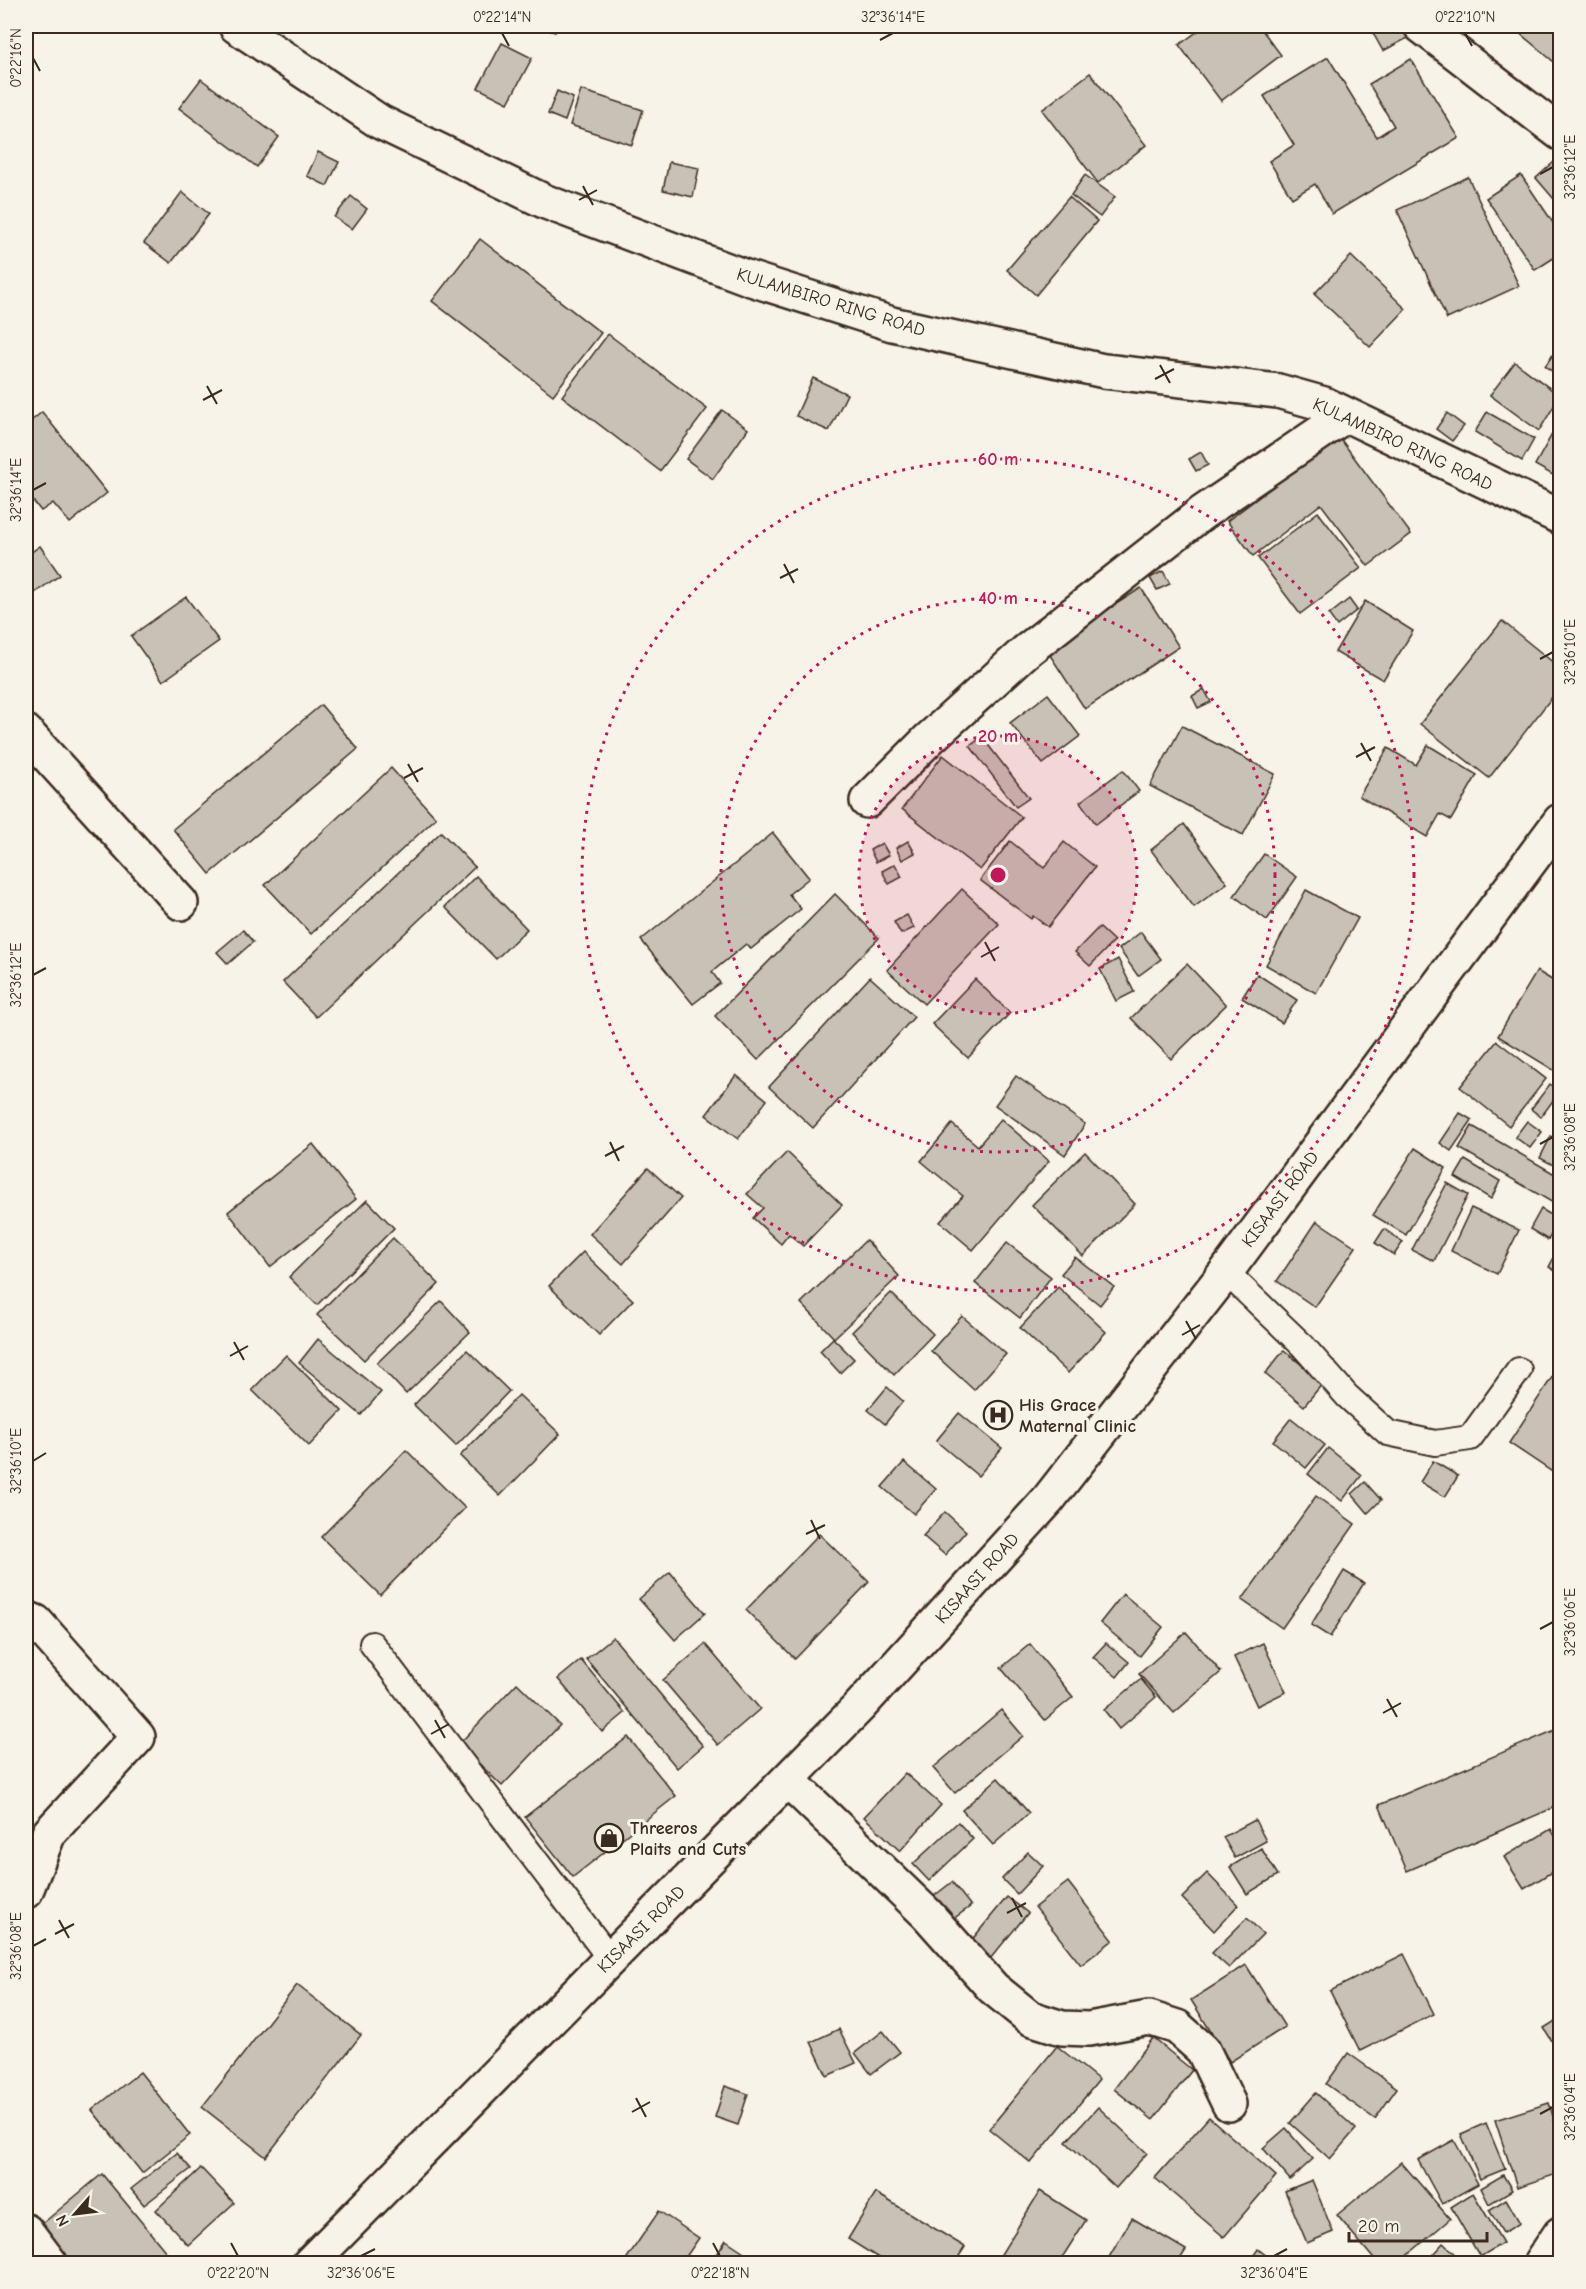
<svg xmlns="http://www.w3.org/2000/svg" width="1586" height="2289" font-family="'Comic Neue',sans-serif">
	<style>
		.building { fill: #c8c1b6; stroke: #3b2a1e; stroke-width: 1.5 }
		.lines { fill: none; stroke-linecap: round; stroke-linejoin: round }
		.service-casing { stroke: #3b2a1e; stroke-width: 28 }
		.minor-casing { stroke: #3b2a1e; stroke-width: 38 }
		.secondary-casing { stroke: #3b2a1e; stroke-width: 38 }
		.service { stroke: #f7f3e8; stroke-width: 24 }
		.minor { stroke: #f7f3e8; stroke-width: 33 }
		.secondary { stroke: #f7f3e8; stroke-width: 33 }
		.ticks { fill: none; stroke: #3b2a1e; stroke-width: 2 }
		.ring { fill: none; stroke: #c2185b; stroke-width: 3; stroke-dasharray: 3 6 }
		.labels { text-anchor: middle; stroke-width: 6; stroke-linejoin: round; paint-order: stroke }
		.street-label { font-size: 18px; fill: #3b2a1e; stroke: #f7f3e8 }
		.poi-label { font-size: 18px; font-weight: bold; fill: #3b2a1e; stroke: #f7f3e8; text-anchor: start }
		.centre { fill: #c2185b; stroke: #f7f3e8; stroke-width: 3 }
		.ring-label { font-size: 18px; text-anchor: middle; font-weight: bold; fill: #c2185b; stroke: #f7f3e8; stroke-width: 6; stroke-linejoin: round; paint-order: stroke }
		.neatline { fill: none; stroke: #3b2a1e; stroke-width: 2 }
		.ticks-label { font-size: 15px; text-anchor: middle; fill: #3b2a1e }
	</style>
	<rect width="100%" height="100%" fill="#f7f3e8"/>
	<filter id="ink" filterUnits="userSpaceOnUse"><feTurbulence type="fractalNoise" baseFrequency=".0167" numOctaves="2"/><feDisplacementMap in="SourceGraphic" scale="12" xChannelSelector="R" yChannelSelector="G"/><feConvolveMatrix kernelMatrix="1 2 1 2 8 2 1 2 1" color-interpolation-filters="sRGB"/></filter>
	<g filter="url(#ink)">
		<g class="building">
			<polygon points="536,26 558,26 555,32"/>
			<polygon points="1205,26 1259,26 1281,55 1221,101 1179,45"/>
			<polygon points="1369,26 1402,26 1408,38 1383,51"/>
			<polygon points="1511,26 1560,26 1560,67"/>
			<polygon points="502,43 532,58 508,103 478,88"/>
			<polygon points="1328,57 1377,137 1394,126 1369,84 1411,59 1459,138 1332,214 1315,184 1292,198 1269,161 1294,145 1264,96"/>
			<polygon points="1090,73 1146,145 1098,183 1042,110"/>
			<polygon points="201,79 279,137 257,167 179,108"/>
			<polygon points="581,90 643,110 632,145 570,125"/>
			<polygon points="557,91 573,98 565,121 548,114"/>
			<polygon points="318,152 339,162 327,186 307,176"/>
			<polygon points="669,162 699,168 693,197 663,190"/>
			<polygon points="1554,162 1560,169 1560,206 1536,178"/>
			<polygon points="1085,175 1115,197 1100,217 1071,195"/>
			<polygon points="1521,175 1560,233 1560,254 1535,270 1486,198"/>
			<polygon points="1468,177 1519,286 1447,319 1397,210"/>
			<polygon points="182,192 209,214 171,263 144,243"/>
			<polygon points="351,196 367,209 352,229 334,217"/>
			<polygon points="1069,197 1097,221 1036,295 1007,270"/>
			<polygon points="480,239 601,333 553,395 432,301"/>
			<polygon points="1351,256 1406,309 1370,347 1314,294"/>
			<polygon points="608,334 707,409 660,471 562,396"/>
			<polygon points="1560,344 1560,377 1545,366"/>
			<polygon points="1515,362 1560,396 1539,431 1490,395"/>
			<polygon points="813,378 847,394 829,431 796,416"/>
			<polygon points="722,410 748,429 713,479 686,459"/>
			<polygon points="42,412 107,493 70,523 53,503 41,511 26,492 26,425"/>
			<polygon points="1487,412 1534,439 1522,461 1475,432"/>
			<polygon points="1447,413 1464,426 1452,441 1436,429"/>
			<polygon points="1560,420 1560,479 1535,465"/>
			<polygon points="1339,437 1411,534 1368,566 1321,504 1253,556 1227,521"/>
			<polygon points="1201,452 1208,465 1196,471 1189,459"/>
			<polygon points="1318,512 1361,568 1300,614 1258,558"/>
			<polygon points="40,546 60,575 26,599 26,556"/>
			<polygon points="1163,571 1170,584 1157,590 1150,578"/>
			<polygon points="1141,588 1179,647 1085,709 1046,649"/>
			<polygon points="186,597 219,641 163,681 131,636"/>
			<polygon points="1349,599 1357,610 1337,626 1329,615"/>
			<polygon points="1365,601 1413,631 1383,680 1335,652"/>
			<polygon points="1502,621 1560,668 1560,687 1489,778 1420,724"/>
			<polygon points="1204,689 1211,702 1198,708 1192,696"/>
			<polygon points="1048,694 1080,736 1043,764 1010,723"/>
			<polygon points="321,705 358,749 210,874 173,829"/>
			<polygon points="1182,726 1275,774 1243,835 1150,786"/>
			<polygon points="982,737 1029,798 1016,807 970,746"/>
			<polygon points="1428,745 1477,775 1451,820 1440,814 1427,837 1359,796 1388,748 1416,765"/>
			<polygon points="943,755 1022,817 980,870 902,809"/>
			<polygon points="391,768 436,818 311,934 265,885"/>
			<polygon points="1123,770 1139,791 1096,824 1080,802"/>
			<polygon points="1184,824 1227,883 1194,907 1151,850"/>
			<polygon points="441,832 475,867 316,1017 283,982"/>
			<polygon points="773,833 809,878 789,894 801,909 751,949 746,944 712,972 720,983 693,1004 641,940"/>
			<polygon points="908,841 915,853 902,860 896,848"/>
			<polygon points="1010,841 1044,868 1064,842 1095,867 1048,927 1033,916 1031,919 980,880"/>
			<polygon points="882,843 889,855 876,862 870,850"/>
			<polygon points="1264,854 1297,877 1267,920 1234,896"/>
			<polygon points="895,864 902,877 889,884 882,871"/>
			<polygon points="476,876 527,929 496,959 445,907"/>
			<polygon points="962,889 999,924 924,1004 887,970"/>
			<polygon points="1306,890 1358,918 1316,993 1266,965"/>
			<polygon points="835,894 879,938 758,1060 715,1016"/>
			<polygon points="907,915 914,928 901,934 894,922"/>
			<polygon points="1099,927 1114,941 1090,966 1075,952"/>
			<polygon points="243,930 253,942 228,964 217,952"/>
			<polygon points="1141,932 1161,959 1138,976 1119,949"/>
			<polygon points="1118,959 1134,992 1116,1001 1100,969"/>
			<polygon points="1187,964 1226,1005 1171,1059 1131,1018"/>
			<polygon points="1537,971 1560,985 1560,1074 1498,1036"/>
			<polygon points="1257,974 1297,1000 1282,1023 1242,998"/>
			<polygon points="870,977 914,1017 813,1128 769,1087"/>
			<polygon points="975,979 1010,1013 968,1058 932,1024"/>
			<polygon points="1497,1041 1546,1079 1509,1126 1460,1087"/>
			<polygon points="736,1075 767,1100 738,1139 706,1115"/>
			<polygon points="1016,1076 1085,1124 1065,1155 995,1105"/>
			<polygon points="1550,1084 1560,1091 1541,1117 1531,1109"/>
			<polygon points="1460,1113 1472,1120 1451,1151 1440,1143"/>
			<polygon points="1001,1119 1049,1161 973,1250 940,1222 963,1196 921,1161 952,1124 978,1146"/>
			<polygon points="1527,1121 1542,1132 1530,1148 1515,1137"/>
			<polygon points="1472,1126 1560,1177 1560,1207 1459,1148"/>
			<polygon points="1551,1136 1560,1141 1559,1168 1540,1158"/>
			<polygon points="313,1144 356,1199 270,1267 228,1212"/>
			<polygon points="1415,1148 1446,1168 1406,1235 1373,1215"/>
			<polygon points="787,1152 842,1205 803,1246 789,1234 781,1244 753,1218 763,1208 747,1194"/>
			<polygon points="1085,1152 1135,1204 1083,1256 1032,1205"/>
			<polygon points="1465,1160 1500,1181 1491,1199 1455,1177"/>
			<polygon points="648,1168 681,1198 623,1264 590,1234"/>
			<polygon points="1447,1183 1468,1195 1434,1261 1412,1250"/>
			<polygon points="367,1200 394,1228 317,1305 289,1277"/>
			<polygon points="1471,1208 1519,1230 1497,1274 1451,1251"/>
			<polygon points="1541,1209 1560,1220 1548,1240 1530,1229"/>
			<polygon points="1317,1221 1356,1247 1315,1307 1277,1281"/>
			<polygon points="1384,1229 1403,1242 1394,1255 1375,1243"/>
			<polygon points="393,1238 439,1284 364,1360 317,1315"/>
			<polygon points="866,1240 899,1276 834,1338 801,1303"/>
			<polygon points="1007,1243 1051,1277 1020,1318 975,1283"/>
			<polygon points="1560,1246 1560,1274 1549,1267"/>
			<polygon points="583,1252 633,1300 599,1335 549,1286"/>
			<polygon points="1075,1257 1114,1287 1100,1305 1061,1274"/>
			<polygon points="1058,1287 1106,1332 1068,1373 1020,1328"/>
			<polygon points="891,1293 933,1334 894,1375 852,1332"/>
			<polygon points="441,1301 470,1332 406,1394 377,1363"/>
			<polygon points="962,1316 1006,1354 974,1390 931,1351"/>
			<polygon points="833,1338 854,1359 840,1373 820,1351"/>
			<polygon points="318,1339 381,1392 361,1415 299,1363"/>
			<polygon points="467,1350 509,1391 456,1446 414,1405"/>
			<polygon points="1284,1350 1323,1383 1304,1406 1265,1374"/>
			<polygon points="286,1355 342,1411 309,1446 252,1390"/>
			<polygon points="1560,1365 1560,1477 1509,1443"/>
			<polygon points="887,1387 903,1401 885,1424 868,1410"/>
			<polygon points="519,1395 560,1434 500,1496 460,1456"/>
			<polygon points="959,1413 1002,1448 978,1476 936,1441"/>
			<polygon points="1291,1418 1325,1445 1306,1468 1273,1441"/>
			<polygon points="1328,1448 1362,1475 1342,1501 1308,1474"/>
			<polygon points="406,1450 465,1508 380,1595 321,1537"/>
			<polygon points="1433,1461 1458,1476 1445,1497 1420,1482"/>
			<polygon points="904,1462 936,1489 914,1514 882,1487"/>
			<polygon points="1365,1482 1381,1500 1368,1513 1352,1494"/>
			<polygon points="1316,1496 1355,1524 1282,1628 1242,1600"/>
			<polygon points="945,1512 966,1531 945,1555 923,1536"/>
			<polygon points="819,1534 869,1582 795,1659 746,1610"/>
			<polygon points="1344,1571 1364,1583 1330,1637 1311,1625"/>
			<polygon points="670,1572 705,1613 675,1640 639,1599"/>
			<polygon points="1123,1594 1163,1627 1140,1656 1100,1623"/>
			<polygon points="1186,1632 1221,1672 1174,1713 1139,1674"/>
			<polygon points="613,1637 703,1746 677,1768 586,1659"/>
			<polygon points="1106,1643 1129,1662 1117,1677 1093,1657"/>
			<polygon points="1263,1643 1286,1692 1257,1706 1234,1657"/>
			<polygon points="705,1644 760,1709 718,1745 663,1680"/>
			<polygon points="1030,1644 1073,1697 1045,1720 1001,1668"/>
			<polygon points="581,1660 625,1713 602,1732 558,1679"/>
			<polygon points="1141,1679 1156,1697 1119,1729 1104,1710"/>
			<polygon points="517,1683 560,1725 502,1786 459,1744"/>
			<polygon points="1001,1710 1023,1736 955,1793 933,1768"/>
			<polygon points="1560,1728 1560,1805 1407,1871 1379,1805"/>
			<polygon points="628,1737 676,1796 573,1877 525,1817"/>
			<polygon points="905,1773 941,1805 900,1851 864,1817"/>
			<polygon points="998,1778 1029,1813 993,1845 962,1810"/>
			<polygon points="1255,1820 1266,1841 1235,1858 1223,1837"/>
			<polygon points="958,1822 973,1839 929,1881 913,1864"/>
			<polygon points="1551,1829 1560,1845 1560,1867 1524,1889 1504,1857"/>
			<polygon points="1261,1848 1278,1875 1247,1894 1230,1867"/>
			<polygon points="1028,1852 1043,1866 1017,1894 1002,1879"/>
			<polygon points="1207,1873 1238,1905 1214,1931 1182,1898"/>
			<polygon points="952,1882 971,1906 953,1919 934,1896"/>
			<polygon points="1068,1882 1113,1940 1081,1965 1035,1907"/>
			<polygon points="1007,1897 1028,1913 990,1959 970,1942"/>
			<polygon points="1247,1918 1263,1934 1229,1968 1212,1953"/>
			<polygon points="1404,1954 1434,2014 1360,2051 1330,1991"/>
			<polygon points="1246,1965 1285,2027 1230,2062 1191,2000"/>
			<polygon points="297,1985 361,2035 266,2157 202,2107"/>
			<polygon points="1560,2018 1560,2054 1544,2028"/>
			<polygon points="839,2029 856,2063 827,2076 811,2042"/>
			<polygon points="883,2031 900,2052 871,2074 855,2053"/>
			<polygon points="1153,2038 1192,2070 1153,2120 1114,2089"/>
			<polygon points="1057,2046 1099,2080 1031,2163 989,2129"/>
			<polygon points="1348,2053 1397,2088 1375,2119 1326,2084"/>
			<polygon points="140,2072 190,2135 142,2173 92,2110"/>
			<polygon points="725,2086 748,2094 738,2125 715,2117"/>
			<polygon points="1316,2093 1356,2129 1330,2159 1290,2123"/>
			<polygon points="1549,2103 1560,2139 1560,2173 1517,2187 1495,2120"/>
			<polygon points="1098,2107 1147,2153 1116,2188 1066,2142"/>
			<polygon points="1209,2117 1276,2176 1224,2237 1155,2178"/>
			<polygon points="1486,2123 1505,2169 1480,2179 1461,2134"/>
			<polygon points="1286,2128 1313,2159 1290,2180 1263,2148"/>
			<polygon points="1454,2140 1478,2184 1442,2204 1418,2160"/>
			<polygon points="177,2153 191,2169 144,2205 131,2189"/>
			<polygon points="1401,2162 1450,2219 1397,2264 1378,2264 1337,2215"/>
			<polygon points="201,2168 234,2203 188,2245 156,2210"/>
			<polygon points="102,2174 176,2264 64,2264 36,2229"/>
			<polygon points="1503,2175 1512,2190 1489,2204 1481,2188"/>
			<polygon points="1312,2180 1333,2232 1307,2243 1285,2191"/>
			<polygon points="1040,2191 1086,2220 1058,2264 995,2264"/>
			<polygon points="876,2193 965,2247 954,2264 888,2264 848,2239"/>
			<polygon points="1473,2193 1503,2243 1480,2257 1451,2207"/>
			<polygon points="1506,2199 1520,2223 1503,2233 1489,2210"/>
			<polygon points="659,2211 699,2238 681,2264 623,2264"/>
			<polygon points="1132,2218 1186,2250 1177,2264 1116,2264 1108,2259"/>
			<polygon points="726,2240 762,2264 711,2264"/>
			<polygon points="1444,2243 1466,2264 1425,2264"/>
			<polygon points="1258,2249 1277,2264 1248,2264"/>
		</g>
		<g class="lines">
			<g class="service-casing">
				<g id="service">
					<polyline points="1226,1272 1302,1345 1347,1396 1388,1433 1435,1443 1470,1438 1519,1370"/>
					<polyline points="372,1644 611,1960"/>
				</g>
			</g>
			<g class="minor-casing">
				<g id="minor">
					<polyline points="236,26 380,122 546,202 751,279 892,324 1104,371 1278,391 1324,404 1560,517"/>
					<polyline points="1421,26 1560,133"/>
					<polyline points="26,732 181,903"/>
					<polyline points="867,801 929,739 1025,652 1202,513 1346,415"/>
					<polyline points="26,1618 36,1622 138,1737 49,1833 26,1891"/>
					<polyline points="788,1780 927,1914 993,1988 1030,2018 1062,2028 1089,2029 1149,2018 1177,2027 1203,2050 1229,2104"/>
					<polyline points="26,2231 51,2264"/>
					<polyline points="1540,2264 1560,2234"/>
				</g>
			</g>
			<g class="secondary-casing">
				<polyline id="secondary" points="309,2264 860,1706 1047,1501 1226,1272 1560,821"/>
			</g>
			<use href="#service" class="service"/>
			<use href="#minor" class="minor"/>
			<use href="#secondary" class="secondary"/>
		</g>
	</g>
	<path class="ticks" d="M502,33L509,46M1465,33L1472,46M880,40L893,33M33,58L40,71M1540,174L1553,167M583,186L593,205M579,200L597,190M1160,365L1170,383M1155,379L1174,369M207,386L217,404M203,400L222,390M33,490L46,483M784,564L794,583M780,578L798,569M1540,659L1553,652M1361,743L1371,761M1356,757L1375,747M408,764L418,782M404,778L423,768M985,942L995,961M981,957L999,947M33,975L46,968M610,1142L619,1161M1540,1144L1553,1137M605,1156L624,1146M1186,1321L1196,1339M1182,1335L1200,1325M234,1342L244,1360M230,1356L248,1346M33,1461L46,1453M811,1520L820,1539M806,1534L825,1525M1540,1629L1553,1622M1387,1699L1397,1717M1383,1713L1401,1703M435,1720L445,1738M431,1734L449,1724M1012,1898L1022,1917M1007,1913L1026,1903M59,1920L69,1938M55,1934L74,1924M33,1946L46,1939M636,2098L646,2117M632,2112L650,2102M1540,2114L1553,2107M231,2243L238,2256M713,2243L720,2256M361,2256L375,2249M1274,2256L1287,2249"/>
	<circle cx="998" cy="875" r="139" fill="#c2185b" fill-opacity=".12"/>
	<g class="ring">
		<circle cx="998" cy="875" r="139"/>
		<circle cx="998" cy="875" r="277"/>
		<circle cx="998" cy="875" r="416"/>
	</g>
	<defs>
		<g id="hospital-ring" transform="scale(1.5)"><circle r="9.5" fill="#f7f3e8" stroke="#3b2a1e" stroke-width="1.5"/><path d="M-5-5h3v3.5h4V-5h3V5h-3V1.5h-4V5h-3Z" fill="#3b2a1e"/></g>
		<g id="shop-ring" transform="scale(1.5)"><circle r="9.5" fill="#f7f3e8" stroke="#3b2a1e" stroke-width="1.5"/><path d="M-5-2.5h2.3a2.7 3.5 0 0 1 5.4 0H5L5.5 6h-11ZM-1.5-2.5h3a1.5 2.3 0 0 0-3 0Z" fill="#3b2a1e"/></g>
	</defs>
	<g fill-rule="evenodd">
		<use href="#hospital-ring" x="998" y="1415"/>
		<use href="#shop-ring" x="609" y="1838"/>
	</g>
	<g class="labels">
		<g class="street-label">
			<text transform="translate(831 302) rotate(17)" y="6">KULAMBIRO RING ROAD</text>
			<text transform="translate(1403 444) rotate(25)" y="6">KULAMBIRO RING ROAD</text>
			<text transform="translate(1280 1199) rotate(-53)" y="6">KISAASI ROAD</text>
			<text transform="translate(977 1578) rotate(-48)" y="6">KISAASI ROAD</text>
			<text transform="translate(641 1929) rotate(-45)" y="6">KISAASI ROAD</text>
		</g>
		<g class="poi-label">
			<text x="1019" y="1411">His Grace<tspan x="1019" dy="21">Maternal Clinic</tspan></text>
			<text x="630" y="1834">Threeros<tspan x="630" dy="21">Plaits and Cuts</tspan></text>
		</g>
	</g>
	<circle cx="998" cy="875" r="9" class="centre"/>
	<g class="ring-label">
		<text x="998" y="465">60 m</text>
		<text x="998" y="604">40 m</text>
		<text x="998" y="742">20 m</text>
	</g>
	<rect width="1586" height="2289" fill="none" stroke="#f7f3e8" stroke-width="66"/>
	<g transform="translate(75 2214) rotate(242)" stroke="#f7f3e8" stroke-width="4.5" paint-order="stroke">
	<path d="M0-4.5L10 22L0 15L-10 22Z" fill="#3b2a1e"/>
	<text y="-9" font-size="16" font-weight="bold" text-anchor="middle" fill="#3b2a1e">N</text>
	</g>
	<path d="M1349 2232v9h138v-9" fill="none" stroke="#3b2a1e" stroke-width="3"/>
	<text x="1358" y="2232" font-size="18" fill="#3b2a1e" stroke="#f7f3e8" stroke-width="4.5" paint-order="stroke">20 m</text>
	<rect x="33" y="33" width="1520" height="2223" class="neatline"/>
	<g class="ticks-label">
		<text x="502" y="22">0°22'14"N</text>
		<text x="893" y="22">32°36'14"E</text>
		<text x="1465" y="22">0°22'10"N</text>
		<text transform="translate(16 58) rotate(-90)" y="5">0°22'16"N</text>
		<text transform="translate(1570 167) rotate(-90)" y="5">32°36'12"E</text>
		<text transform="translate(16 490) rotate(-90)" y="5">32°36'14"E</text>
		<text transform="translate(1570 652) rotate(-90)" y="5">32°36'10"E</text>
		<text transform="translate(16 975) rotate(-90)" y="5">32°36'12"E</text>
		<text transform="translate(1570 1137) rotate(-90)" y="5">32°36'08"E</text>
		<text transform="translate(16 1461) rotate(-90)" y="5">32°36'10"E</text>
		<text transform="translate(1570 1622) rotate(-90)" y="5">32°36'06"E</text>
		<text transform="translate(16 1946) rotate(-90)" y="5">32°36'08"E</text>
		<text transform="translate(1570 2107) rotate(-90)" y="5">32°36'04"E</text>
		<text x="238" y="2278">0°22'20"N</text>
		<text x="361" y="2278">32°36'06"E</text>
		<text x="720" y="2278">0°22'18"N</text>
		<text x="1274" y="2278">32°36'04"E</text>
	</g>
</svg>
